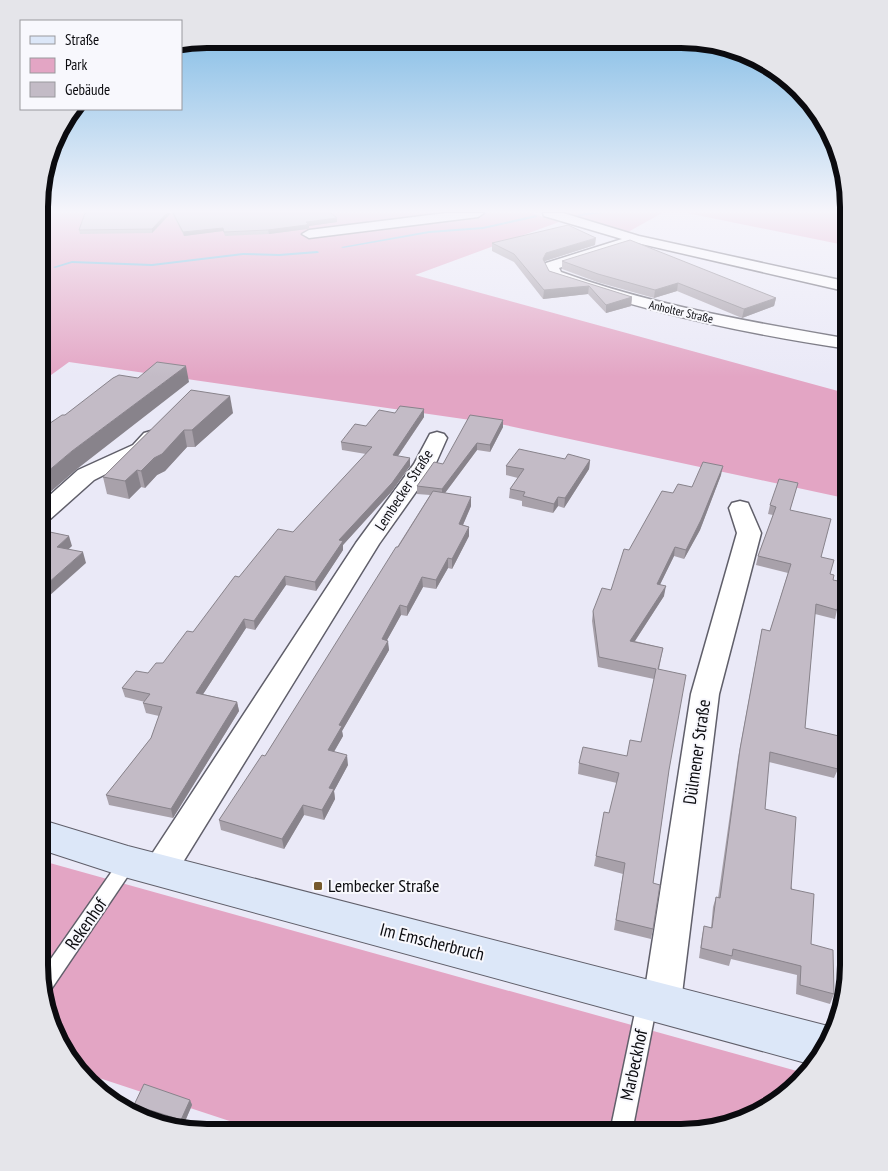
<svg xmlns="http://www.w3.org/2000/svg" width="888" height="1171" font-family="'PT Sans Narrow',sans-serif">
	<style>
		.green { fill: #e3a5c4 }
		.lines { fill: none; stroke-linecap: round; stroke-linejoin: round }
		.stream { fill: #6bbadc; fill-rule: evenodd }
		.lane-casing { stroke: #605f6a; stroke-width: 3 }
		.street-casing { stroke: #605f6a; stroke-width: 3 }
		.secondary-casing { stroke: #605f6a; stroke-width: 2 }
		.lane { fill: #fff; fill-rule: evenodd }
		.street { fill: #fff; fill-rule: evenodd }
		.secondary { fill: #dce7f8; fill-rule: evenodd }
		.wall { fill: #a8a1aa }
		.shaded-wall { fill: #88838b }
		.building { fill: #c3bbc6; stroke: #88838b }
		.poi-dot { fill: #765a2d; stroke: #f8f8fd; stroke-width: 2 }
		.labels { text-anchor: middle; stroke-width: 4; stroke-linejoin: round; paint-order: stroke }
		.far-street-label { font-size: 12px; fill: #0b0b0f; stroke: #f8f8fd }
		.street-label { font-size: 15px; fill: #0b0b0f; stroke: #f8f8fd }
		.near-street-label { font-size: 18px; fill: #0b0b0f; stroke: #f8f8fd }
		.near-poi-label { font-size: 18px; fill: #0b0b0f; stroke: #f8f8fd; text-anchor: start }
		.rim { fill: none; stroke: #0b0b0f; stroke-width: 6 }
	</style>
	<rect width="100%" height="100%" fill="#eae9f7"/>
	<g class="green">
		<polygon points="40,213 531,213 559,222 415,275 849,394 849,499 505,425 69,362 40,383 40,244 45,243 40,230"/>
		<polygon points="563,213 662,213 628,232"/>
		<polygon points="687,213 849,213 849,246"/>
		<polygon points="39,860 804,1073 756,1115 682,1132 260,1131 87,1074 56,1039 39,965"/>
	</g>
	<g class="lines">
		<g class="stream">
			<polygon points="587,213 602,213 579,216 577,215"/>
			<polygon points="536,215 537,217 483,229 429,233 343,248 341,247 429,231 483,227"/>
			<polygon points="317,251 319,252 318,253 279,256 243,255 152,266 72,263 55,268 53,267 72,261 152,264 243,253 279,254"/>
		</g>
		<g class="lane-casing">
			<g id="lane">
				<polygon points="128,855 134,857 137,862 134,867 50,991 45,993 41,973 122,857"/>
				<polygon points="647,994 654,997 657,1003 632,1132 610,1132 637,1003 640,997"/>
			</g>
		</g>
		<g class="street-casing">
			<g id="street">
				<polygon points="446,213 484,213 478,217 309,238 302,234 309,230"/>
				<path d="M543,213H563L639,236L849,282V292L637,243L559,268L561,272C655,306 751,322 849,339V349C748,334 647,313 550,278L544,266L546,263L622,239L544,216Z"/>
				<polygon points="151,431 158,433 161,437 147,453 94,480 48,521 40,523 40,504 78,470 133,445 144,433"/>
				<polygon points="437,432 444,434 447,438 435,465 379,544 172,880 160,884 148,880 143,870 148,860 356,543 414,464 430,434"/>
				<polygon points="740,501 748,503 761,533 719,694 681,1002 676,1015 662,1020 648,1015 643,1002 691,694 737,533 729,508 732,503"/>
			</g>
		</g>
		<g class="secondary-casing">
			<polygon id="secondary" points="39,819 128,846 832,1027 821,1058 813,1065 128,878 39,849"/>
		</g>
		<use href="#lane" class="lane"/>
		<use href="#street" class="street"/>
		<use href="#secondary" class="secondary"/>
	</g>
	<g class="wall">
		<polygon points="85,213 171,213 152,233 80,234 79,230"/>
		<polygon points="172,213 331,213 337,218 337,222 309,226 309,228 307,229 269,234 225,236 223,231 184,236"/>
		<polygon points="492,243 595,245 545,261 545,263 549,271 632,297 631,306 606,313 588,294 543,299 514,262 492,251"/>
		<polygon points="562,261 776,298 774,306 742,318 677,291 654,298 597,282 562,269"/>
		<polygon points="191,390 233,413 195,447 187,447 165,471 157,475 145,488 141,487 129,499 107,494 103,477"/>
		<polygon points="424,417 398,456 410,466 392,491 343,545 343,550 316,591 286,585 255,630 246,628 203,694 237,702 239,711 173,818 109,805 106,795 151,738 159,716 146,713 143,703 145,702 125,697 122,688 148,673 163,663 193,632 239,577 293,532 366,454 342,450 341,442 366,426"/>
		<polygon points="503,420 503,427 490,452 477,450 445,493 471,506 463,525 469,527 469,536 452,569 448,568 436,589 423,587 407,616 401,615 387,640 389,650 342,731 343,736 334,752 348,765 334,791 335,799 324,820 304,815 284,849 221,830 219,820 265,756 430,495 417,494 417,486 443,464"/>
		<polygon points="565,459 590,460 589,469 564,508 558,506 553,513 522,506 522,501 509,498 510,489 518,478 506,475 506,466"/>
		<polygon points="721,475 700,530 684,559 674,556 660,584 664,596 635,641 663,648 659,669 669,770 653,883 653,929 651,939 614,930 623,874 594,866 596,856 609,813 617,783 578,774 579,763 627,756 641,742 654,679 598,667 592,621 593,611 611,590 629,550 673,493 692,487"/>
		<polygon points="798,483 790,510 821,557 830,574 833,580 837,610 835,619 815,614 805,728 838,769 834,778 769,762 765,809 811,944 834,994 830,1004 796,994 797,975 731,959 729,966 699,958 702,936 704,926 711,928 713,907 716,897 718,898 738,758 760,639 762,629 770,631 788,573 756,565 758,556 773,515 768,514 770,505"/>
		<polygon points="190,1100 192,1105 183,1126 136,1110 134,1105"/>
	</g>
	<g class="shaded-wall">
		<polygon points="167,213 171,213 152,233 152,229"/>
		<polygon points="337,218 337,222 309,226 309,228 307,229 269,234 268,230 306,222"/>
		<polygon points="223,228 223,231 184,236 183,232"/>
		<polygon points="596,238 595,245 545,261 542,267 543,259 546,253"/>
		<polygon points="678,283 677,291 654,298 655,290"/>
		<polygon points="589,286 588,294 543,299 544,290"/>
		<polygon points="632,297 631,306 606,313 606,305"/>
		<polygon points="776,298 774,306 742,318 744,309"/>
		<polygon points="186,366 189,382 77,469 40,501 40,478 72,451"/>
		<polygon points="230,396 233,413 195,447 192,430"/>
		<polygon points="424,409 424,417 393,463 393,455"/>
		<polygon points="503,420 503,427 490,452 490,445"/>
		<polygon points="184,430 187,447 165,471 157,475 145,488 141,471"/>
		<polygon points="477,443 477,450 442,497 442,489"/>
		<polygon points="410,458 410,466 392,491 343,545 343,550 316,591 315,582 339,540"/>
		<polygon points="590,460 589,469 564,508 565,498"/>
		<polygon points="723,466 721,475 700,530 684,559 686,550"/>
		<polygon points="137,470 141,487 129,499 125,481"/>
		<polygon points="471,497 471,506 459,534 459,524"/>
		<polygon points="558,497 558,506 553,513 554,504"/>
		<polygon points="469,527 469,536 452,569 452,559"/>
		<polygon points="69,536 72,546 60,557 57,547"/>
		<polygon points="675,547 674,556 656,593 657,584"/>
		<polygon points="83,552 86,563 39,605 39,591"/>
		<polygon points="448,558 448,568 436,589 436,580"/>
		<polygon points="285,576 286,585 255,630 254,621"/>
		<polygon points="422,577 423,587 407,616 407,607"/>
		<polygon points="666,586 664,596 629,650 630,641"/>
		<polygon points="400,605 401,615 382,649 382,639"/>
		<polygon points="244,619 246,628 198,702 196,693"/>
		<polygon points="41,633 45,645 39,650 39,635"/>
		<polygon points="388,641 389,650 342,731 343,736 329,760 328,750 339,725"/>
		<polygon points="237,702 239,711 173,818 171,809"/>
		<polygon points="347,755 348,765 334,791 335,799 324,820 322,810 329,788"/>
		<polygon points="303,805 304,815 284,849 282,839"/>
		<polygon points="190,1100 192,1105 183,1126 181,1120"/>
	</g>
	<g class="building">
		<polygon points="85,213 167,213 152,229 79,230"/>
		<polygon points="173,213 331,213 337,218 306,222 308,224 306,225 268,230 224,232 223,228 183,232"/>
		<polygon points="568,225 596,238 546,253 543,259 549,271 632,297 606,305 589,286 544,290 514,254 492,243"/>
		<polygon points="630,240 776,298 744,309 678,283 655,290 598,274 562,261"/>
		<polygon points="157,362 186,366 72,451 40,478 40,430 62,415 65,415 113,378 119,375 138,378"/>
		<polygon points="191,390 230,396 192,430 184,430 162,454 154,458 141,471 137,470 125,481 103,477"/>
		<polygon points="400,406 424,409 393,455 410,458 392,483 339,540 343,541 315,582 285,576 254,621 244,619 196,693 237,702 171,809 106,795 151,738 162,707 143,703 150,694 122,688 136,671 148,673 156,663 163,663 187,631 193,632 235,576 239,577 278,529 293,532 372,447 341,442 355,424 366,426 379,410 395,413"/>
		<polygon points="470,415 503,420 490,445 477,443 442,489 417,486 434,462 443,464"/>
		<polygon points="519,449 565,459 568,454 590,460 565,498 558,497 554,504 523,496 525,492 510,489 524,469 506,466"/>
		<polygon points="703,462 723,466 701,520 686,550 675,547 657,584 666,586 630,641 663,648 658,669 686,675 669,770 653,883 660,885 653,929 616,920 625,863 596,856 604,812 609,813 619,773 579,763 583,747 627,756 630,740 641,742 656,669 599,657 593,611 602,588 611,590 624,549 629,550 662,491 673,493 678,484 692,487"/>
		<polygon points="779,479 798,483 790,510 831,519 821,557 834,560 830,574 834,575 833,580 843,582 837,610 816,604 805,728 839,736 838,769 770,752 765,809 796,817 791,889 814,894 811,944 833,950 834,994 800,985 801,966 733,949 732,956 701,948 704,926 712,928 716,897 720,898 740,749 762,629 770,631 791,564 758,556 776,507 770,505"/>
		<polygon points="433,491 471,497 459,524 469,527 452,559 448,558 436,580 422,577 407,607 400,605 382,639 388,641 339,725 342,726 328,750 347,755 329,788 334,789 322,810 303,805 282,839 219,820 262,755 265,756 396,547 398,547"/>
		<polygon points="45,531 69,536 57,547 83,552 39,591 40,536"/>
		<polygon points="144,1084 190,1100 181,1120 134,1105"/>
	</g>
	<linearGradient id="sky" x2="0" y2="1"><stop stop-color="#76b6e3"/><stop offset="0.56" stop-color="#f6f5fb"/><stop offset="1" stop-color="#f6f5fb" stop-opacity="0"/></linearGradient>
	<rect width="888" height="377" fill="url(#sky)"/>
	<rect class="poi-dot" x="313" y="881" width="10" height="10" rx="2.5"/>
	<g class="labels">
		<g class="far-street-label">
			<text transform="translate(681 312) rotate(13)" y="4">Anholter Straße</text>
		</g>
		<g class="street-label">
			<text transform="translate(404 490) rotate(-57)" y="5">Lembecker Straße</text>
		</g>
		<g class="near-street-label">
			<text transform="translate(697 752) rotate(-82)" y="6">Dülmener Straße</text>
			<text transform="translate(86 924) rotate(-55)" y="6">Rekenhof</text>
			<text transform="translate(432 942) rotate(14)" y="6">Im Emscherbruch</text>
			<text transform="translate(634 1065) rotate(-78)" y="6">Marbeckhof</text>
		</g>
		<g class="near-poi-label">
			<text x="328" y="892">Lembecker Straße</text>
		</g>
	</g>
	<path d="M0 0H888V1171H0ZM207 48H681A159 159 0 0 1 840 207V965A159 159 0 0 1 681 1124H207A159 159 0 0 1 48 965V207A159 159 0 0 1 207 48Z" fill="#e5e5ea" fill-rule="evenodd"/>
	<path class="rim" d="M207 48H681A159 159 0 0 1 840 207V965A159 159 0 0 1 681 1124H207A159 159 0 0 1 48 965V207A159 159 0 0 1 207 48Z"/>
	<rect x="20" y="20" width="162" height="90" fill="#f8f8fd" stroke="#99999e"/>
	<rect x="30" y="36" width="25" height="8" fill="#dce7f8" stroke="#99999e"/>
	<text x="65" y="45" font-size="15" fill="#0b0b0f">Straße</text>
	<rect x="30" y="58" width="25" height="15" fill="#e3a5c4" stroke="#99999e"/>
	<text x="65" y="70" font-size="15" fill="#0b0b0f">Park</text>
	<rect x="30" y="82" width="25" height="15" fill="#c3bbc6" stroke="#99999e"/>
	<text x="65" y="95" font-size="15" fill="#0b0b0f">Gebäude</text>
</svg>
